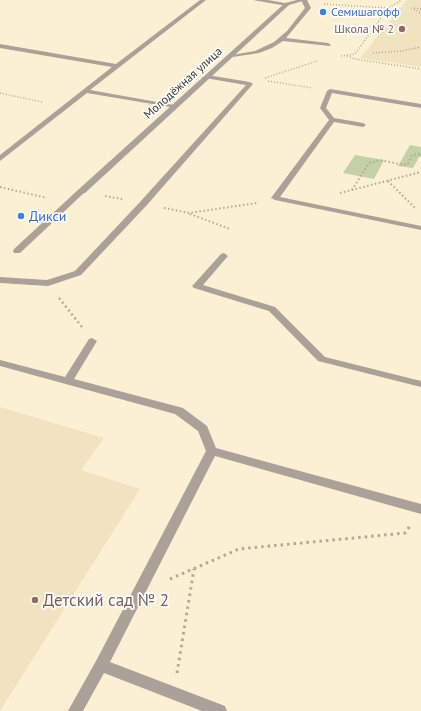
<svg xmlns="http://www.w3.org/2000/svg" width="421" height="711" font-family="'PT Sans',sans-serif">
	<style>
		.built { fill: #f0e4c0 }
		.green { fill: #c4d0a6 }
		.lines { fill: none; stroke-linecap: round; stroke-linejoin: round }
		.path-far3 { stroke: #b2a993; stroke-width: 1.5; stroke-dasharray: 1 2; stroke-linecap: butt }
		.path-far2 { stroke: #b2a993; stroke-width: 2; stroke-dasharray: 1.5 2.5; stroke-linecap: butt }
		.path-far1 { stroke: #b2a993; stroke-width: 2.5; stroke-dasharray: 2 3; stroke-linecap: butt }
		.path { stroke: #b2a993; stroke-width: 3; stroke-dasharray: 2.5 4; stroke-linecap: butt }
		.lane { fill: #aba198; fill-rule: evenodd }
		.street { fill: #aba198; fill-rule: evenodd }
		.shop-dot { fill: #3f7fe0; stroke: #fefefe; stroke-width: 1.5 }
		.education-dot { fill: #8d6e63; stroke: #fefefe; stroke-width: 1.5 }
		.labels { text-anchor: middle; stroke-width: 3.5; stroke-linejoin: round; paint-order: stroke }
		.far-shop-label { font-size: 12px; fill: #366cbe; stroke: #fefefe; text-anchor: start }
		.far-education-label { font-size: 12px; fill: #785e54; stroke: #fefefe; text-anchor: end }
		.far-street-label { font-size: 12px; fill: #3f3a2f; stroke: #fefefe }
		.shop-label { font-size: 14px; fill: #366cbe; stroke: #fefefe; text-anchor: start }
		.near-education-label { font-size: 17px; fill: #785e54; stroke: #fefefe; text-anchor: start }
	</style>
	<rect width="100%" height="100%" fill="#fbf0d3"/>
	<g class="built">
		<polygon points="407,0 421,0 421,67 360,58"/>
		<polygon points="0,407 104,438 81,470 140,489 0,711"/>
	</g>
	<g class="green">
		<polygon points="410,145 421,147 421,157 419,157 413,168 398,166"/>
		<polygon points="355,155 384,160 374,179 343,173"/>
	</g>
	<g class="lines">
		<g class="path-far3">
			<polyline points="324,4 389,8"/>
			<polyline points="411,8 421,13"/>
			<polyline points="414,8 421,9"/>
			<polyline points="373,53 401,51 421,47"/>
			<polyline points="341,56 355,54 388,8 402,0"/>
			<polyline points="347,56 355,59 421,69"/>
			<polyline points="265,78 317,61"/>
			<polyline points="268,81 312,88"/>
			<polyline points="0,93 42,102"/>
		</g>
		<g class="path-far2">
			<polyline points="388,181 416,209"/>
			<polyline points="0,187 47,198"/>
			<polyline points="352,190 369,163 380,160 404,165 408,164 412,155 421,154"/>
			<polyline points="340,193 421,172"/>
			<polyline points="105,196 122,199"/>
			<polyline points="164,208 189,213 257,203"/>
			<polyline points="190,214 230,229"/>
		</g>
		<polyline class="path-far1" points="59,298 82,327"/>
		<g class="path">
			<polyline points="170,579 239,549 405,533 410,526"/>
			<polyline points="177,673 194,569"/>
		</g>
		<g class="lane">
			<polygon points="200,0 206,0 90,90 174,105 176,106 176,108 87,93 0,161 0,155 112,67 0,48 0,44 116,64"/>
			<polygon points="253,0 268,0 290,4 287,6"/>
			<polygon points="301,0 307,0 311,8 286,38 328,43 331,45 330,46 283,41 272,48 259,53 226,58 226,56 255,51 274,42 287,31 305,8"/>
			<polygon points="207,75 250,82 253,84 146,206 81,275 48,286 0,283 0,277 47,280 75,271 140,202 246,85 205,78 204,77"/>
			<polygon points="330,89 421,104 421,108 332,93 326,108 334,118 363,123 366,125 363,127 334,122 280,197 421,226 421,230 275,200 271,198 329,120 320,108 327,91"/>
			<polygon points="79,189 82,189 86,191 20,253 14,253 13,251 14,249"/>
			<polygon points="224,253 228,256 203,285 275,307 325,357 421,381 421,387 318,361 269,311 194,288 192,286 194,284 221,254"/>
			<polygon points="92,338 97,341 74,379 183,408 207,426 216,448 421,504 421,514 215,456 110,662 225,706 227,711 202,711 104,673 83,711 68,711 96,661 206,451 198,431 175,414 0,366 0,360 65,377 89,339"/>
		</g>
		<polygon class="street" points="297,0 306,0 289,5 85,193 79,193 79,189 285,3"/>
	</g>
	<g class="shop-dot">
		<circle cx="323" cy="12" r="4"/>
		<circle cx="21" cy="216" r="4"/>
	</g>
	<g class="education-dot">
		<circle cx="402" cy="29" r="4"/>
		<circle cx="35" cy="600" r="4"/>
	</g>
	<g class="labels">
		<g class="far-shop-label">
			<text x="331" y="16">Семишагофф</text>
		</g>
		<g class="far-education-label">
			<text x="394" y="33">Школа № 2</text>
		</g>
		<g class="far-street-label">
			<text transform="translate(183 83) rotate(-42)" y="4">Молодёжная улица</text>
		</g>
		<g class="shop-label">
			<text x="29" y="221">Дикси</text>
		</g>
		<g class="near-education-label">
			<text x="43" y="606">Детский сад № 2</text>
		</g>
	</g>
</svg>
